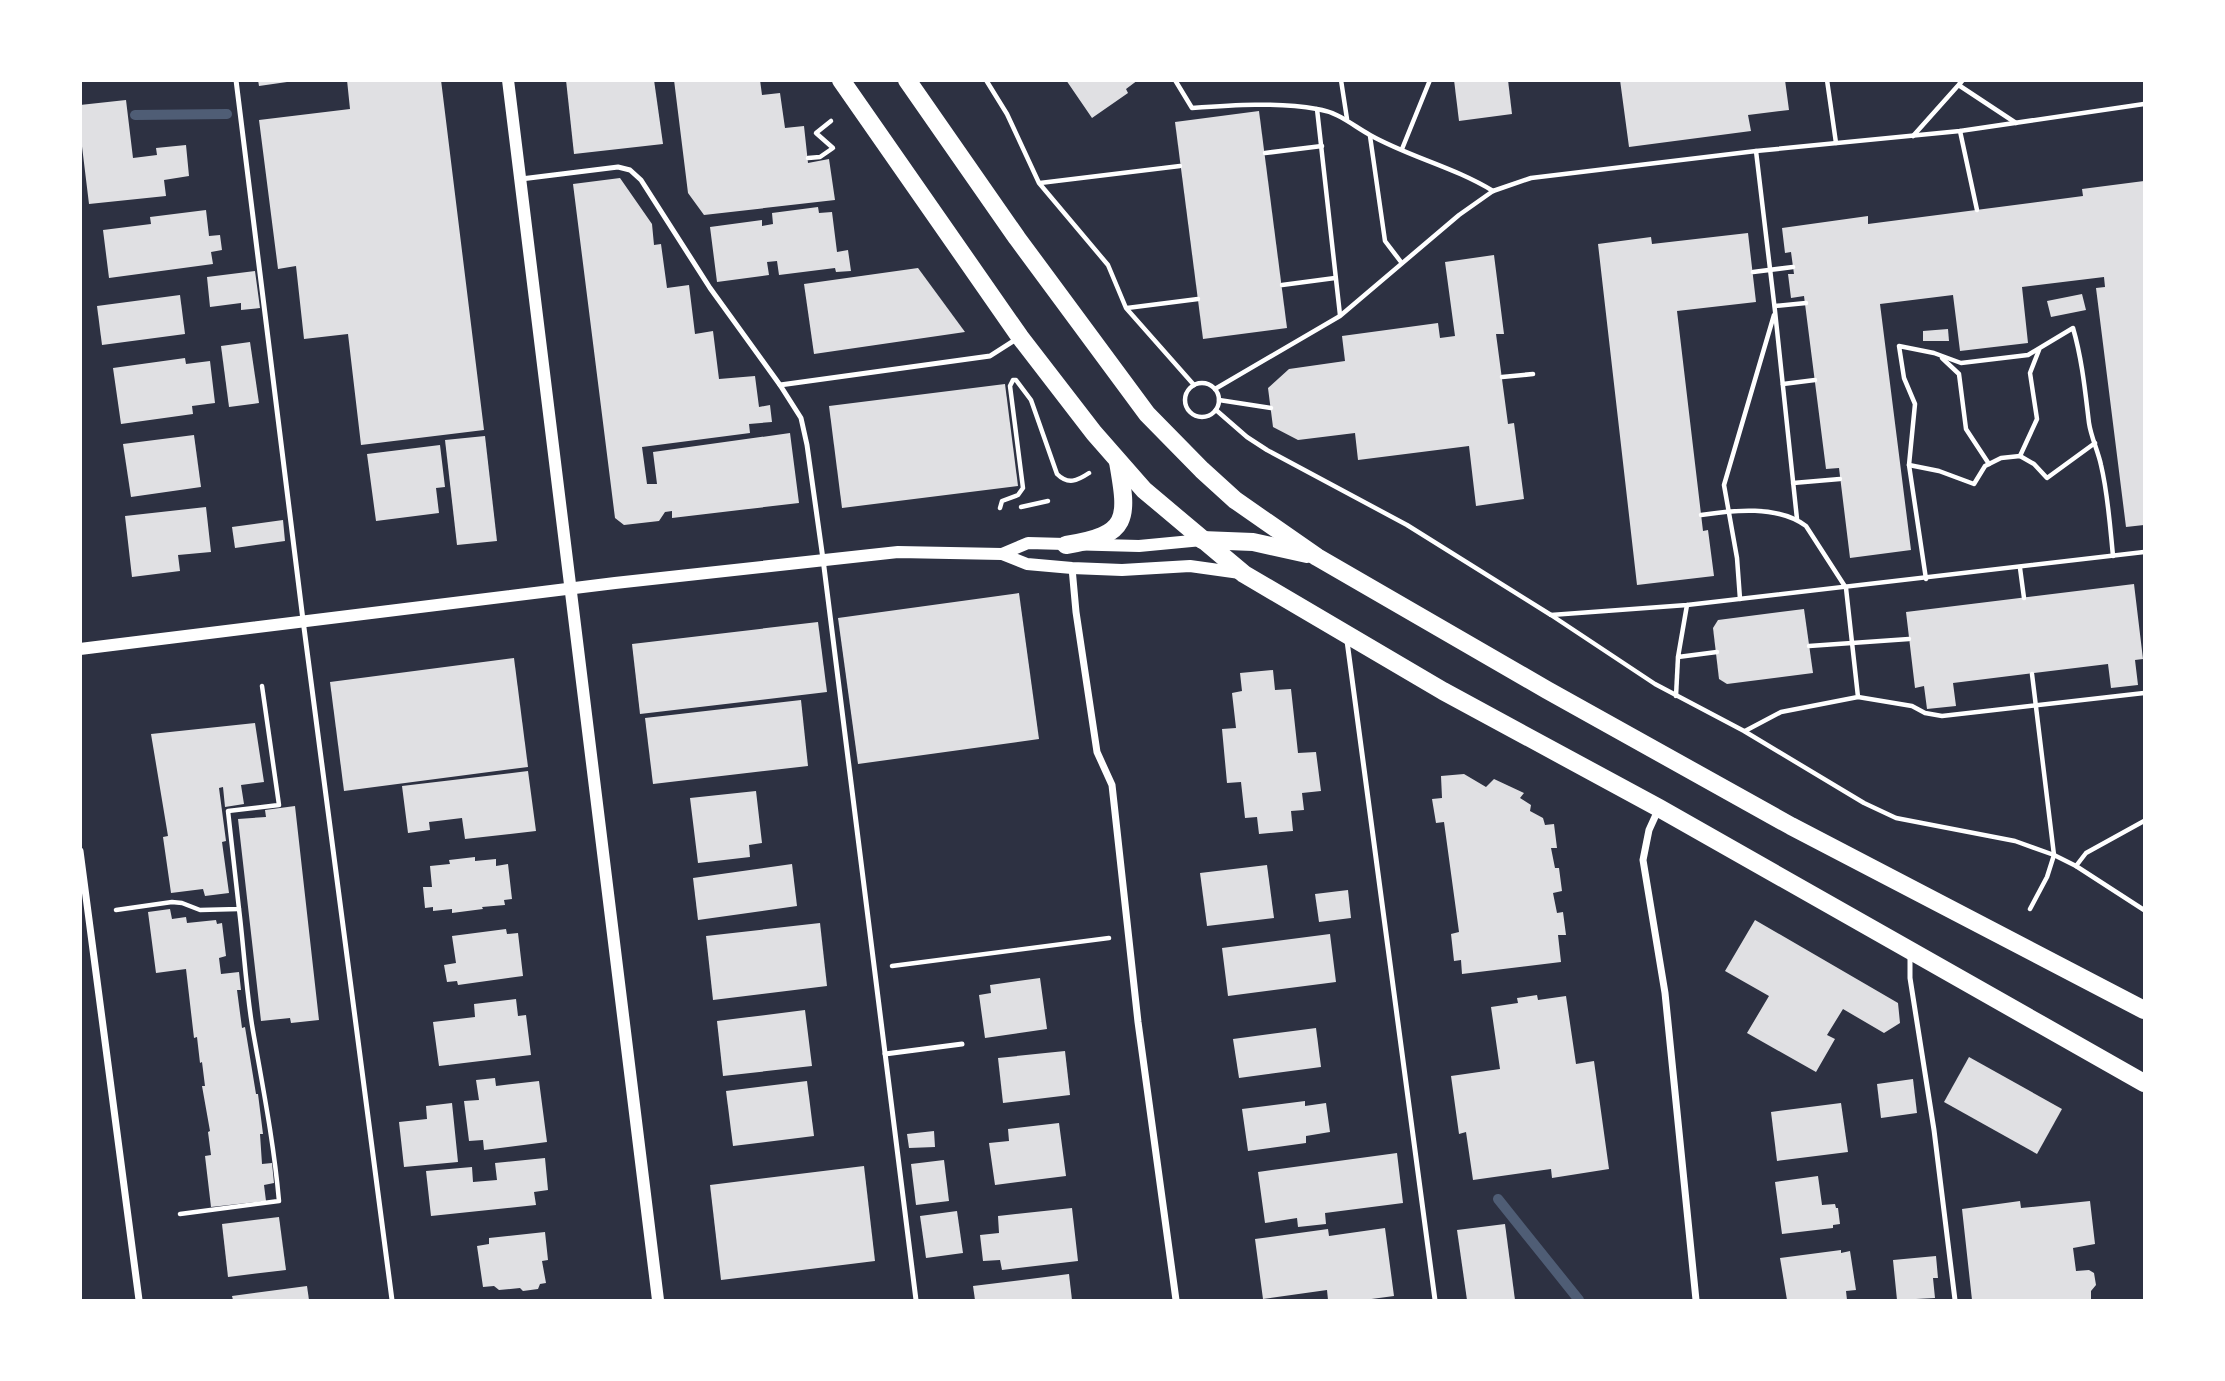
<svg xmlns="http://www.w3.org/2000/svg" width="2225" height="1381" font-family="Montserrat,sans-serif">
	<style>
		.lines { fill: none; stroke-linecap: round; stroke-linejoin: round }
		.stream { stroke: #4f5d75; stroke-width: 10 }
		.building { fill: #e0e0e3 }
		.path { stroke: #fff; stroke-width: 4.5 }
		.service { stroke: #fff; stroke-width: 5 }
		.minor { stroke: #fff; stroke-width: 7 }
		.tertiary { stroke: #fff; stroke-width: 12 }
		.primary { stroke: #fff; stroke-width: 18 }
	</style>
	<rect width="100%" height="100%" fill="#2d3142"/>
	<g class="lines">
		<g class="stream">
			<polyline points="135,115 227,114"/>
			<polyline points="1498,1199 1579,1300"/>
		</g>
	</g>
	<g class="building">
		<polygon points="258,80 287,80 287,82 259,86"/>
		<polygon points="347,80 441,80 484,430 361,445 348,334 304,339 296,266 278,269 259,120 350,109"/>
		<polygon points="566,80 654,80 663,144 574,154"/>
		<polygon points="674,80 760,80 762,95 780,93 785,128 804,126 808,163 829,159 835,200 704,215 688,193"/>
		<polygon points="1066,80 1138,80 1126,89 1128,93 1092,118"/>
		<polygon points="1454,80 1508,80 1512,114 1459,121"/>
		<polygon points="1620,80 1785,80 1789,110 1748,115 1751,131 1629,147"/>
		<polygon points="126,100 133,158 157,155 156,148 186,145 189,176 164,180 166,196 89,204 80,130 80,105"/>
		<polygon points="1259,111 1287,328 1203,339 1175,122"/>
		<polygon points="620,178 652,224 654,245 661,244 667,288 689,285 695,334 713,331 719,379 755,376 759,407 770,405 772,422 749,424 750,433 642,447 647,484 657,484 653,452 790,433 799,503 672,518 672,511 665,512 659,521 624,525 615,518 573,184"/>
		<polygon points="2144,181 2144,525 2126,527 2096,288 2105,287 2104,277 2022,287 2028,343 1960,351 1953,295 1880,304 1911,550 1850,558 1839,468 1826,469 1804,296 1791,298 1788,274 1794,274 1791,252 1785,253 1782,228 1868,216 1868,224 2083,196 2082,189"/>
		<polygon points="818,207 819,213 832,212 837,252 848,250 851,271 836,272 835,268 779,275 777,261 767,262 769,275 717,282 710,227 762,220 762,226 773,224 772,213"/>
		<polygon points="206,210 209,236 220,235 222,250 211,252 213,264 109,278 103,230 151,224 150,217"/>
		<polygon points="1748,233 1756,302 1677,311 1703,531 1708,530 1714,576 1637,585 1598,244 1651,237 1652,244"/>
		<polygon points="1494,255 1504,334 1496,334 1508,424 1514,423 1524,499 1476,506 1469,446 1358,460 1355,433 1298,440 1273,427 1268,388 1289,369 1345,361 1342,336 1438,323 1440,338 1455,336 1445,262"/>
		<polygon points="918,268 965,332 814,354 804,284"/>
		<polygon points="255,271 260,308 241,310 241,303 210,307 207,277"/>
		<polygon points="2082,294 2086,310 2051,317 2047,301"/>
		<polygon points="180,295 185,334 102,345 97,306"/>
		<polygon points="1948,329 1949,341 1923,341 1923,331"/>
		<polygon points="250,342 259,403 229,407 221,346"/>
		<polygon points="185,358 186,364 210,361 215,403 192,406 193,414 121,424 113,368"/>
		<polygon points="1005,384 1018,486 842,508 829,406"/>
		<polygon points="194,435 201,487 131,497 123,444"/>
		<polygon points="485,436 497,541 457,545 445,440"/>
		<polygon points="440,445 445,487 436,488 439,513 376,521 367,454"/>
		<polygon points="206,507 211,552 178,555 180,571 132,577 125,516"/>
		<polygon points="283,520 285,541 235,548 232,527"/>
		<polygon points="2134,584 2143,659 2135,660 2138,685 2111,688 2108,664 1953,683 1956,706 1927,709 1924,686 1915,688 1906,612"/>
		<polygon points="1019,593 1039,739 858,764 838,618"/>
		<polygon points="1804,609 1813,673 1727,684 1719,679 1713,628 1718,620"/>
		<polygon points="818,622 827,692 640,714 632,644"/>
		<polygon points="514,658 528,767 344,791 330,682"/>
		<polygon points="1273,670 1275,690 1291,689 1298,753 1316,752 1321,791 1302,793 1304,810 1291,811 1293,831 1259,834 1257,817 1245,818 1241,782 1227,783 1222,729 1236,728 1232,693 1242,691 1240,673"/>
		<polygon points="801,700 808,766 653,784 645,718"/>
		<polygon points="255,723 264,782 241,785 244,804 225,807 223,787 219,788 226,841 222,842 229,893 205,896 203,889 171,893 163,837 168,836 151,734"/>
		<polygon points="528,771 536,831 465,839 462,818 429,822 430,830 408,833 402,786"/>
		<polygon points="1464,774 1486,787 1494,779 1524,793 1520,798 1531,805 1530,811 1543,818 1545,825 1554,824 1557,848 1551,848 1555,868 1559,868 1562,891 1553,893 1557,913 1563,912 1566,935 1558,935 1561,962 1462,974 1461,960 1454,961 1451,934 1459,932 1444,822 1436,823 1432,799 1442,798 1441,776"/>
		<polygon points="756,791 762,843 749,845 750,857 698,863 690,798"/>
		<polygon points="295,806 319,1020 291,1023 290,1018 261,1021 238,819 266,817 265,810"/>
		<polygon points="475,857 475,861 496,859 496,866 508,864 512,899 504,900 505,905 482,907 483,909 452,913 452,909 433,911 433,907 425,908 423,887 432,887 430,866 450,864 449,860"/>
		<polygon points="792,864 797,906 698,920 693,878"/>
		<polygon points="1267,865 1274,918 1207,926 1200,873"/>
		<polygon points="1348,890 1351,918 1319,922 1315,894"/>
		<polygon points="170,909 172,919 186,917 187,923 216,920 217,924 222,923 226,956 219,958 221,974 239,972 241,990 237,990 242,1028 245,1027 256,1094 258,1094 263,1134 260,1134 262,1164 272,1163 274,1183 264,1185 266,1201 211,1207 205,1156 211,1155 208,1132 210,1131 202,1086 205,1086 202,1062 200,1063 197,1037 194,1038 186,969 156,973 148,912"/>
		<polygon points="1755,920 1898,1003 1900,1023 1884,1033 1843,1009 1827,1035 1835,1039 1816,1072 1747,1033 1769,996 1725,971"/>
		<polygon points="820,923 827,986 713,1000 706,936"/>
		<polygon points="506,929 507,934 518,933 523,976 458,985 457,981 447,982 444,965 456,963 452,936"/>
		<polygon points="1330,934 1336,982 1228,996 1222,948"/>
		<polygon points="1040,978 1047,1029 985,1038 979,995 991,993 990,985"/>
		<polygon points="1537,995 1538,1000 1566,996 1576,1064 1594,1061 1609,1169 1552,1178 1551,1169 1473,1180 1466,1132 1459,1134 1451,1076 1500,1069 1491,1007 1518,1003 1517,998"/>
		<polygon points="516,999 518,1016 526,1015 531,1055 439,1066 433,1022 475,1017 474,1004"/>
		<polygon points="805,1010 812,1066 723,1076 717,1021"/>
		<polygon points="1316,1028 1321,1067 1239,1078 1233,1039"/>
		<polygon points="1065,1051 1070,1095 1003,1103 998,1058"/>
		<polygon points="1969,1057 2062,1109 2037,1154 1944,1102"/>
		<polygon points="495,1078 496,1086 539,1081 547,1142 484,1150 483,1140 469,1141 464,1101 479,1100 476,1080"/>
		<polygon points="1913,1079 1917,1113 1881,1118 1877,1084"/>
		<polygon points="807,1081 814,1136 733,1146 726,1091"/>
		<polygon points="1305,1101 1305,1106 1326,1103 1330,1132 1306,1136 1306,1143 1248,1151 1242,1109"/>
		<polygon points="452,1103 458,1162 404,1167 399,1122 427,1119 426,1106"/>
		<polygon points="1841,1103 1848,1152 1777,1161 1771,1112"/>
		<polygon points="1059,1123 1066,1176 995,1185 989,1143 1009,1141 1008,1129"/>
		<polygon points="934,1131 935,1147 909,1148 907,1134"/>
		<polygon points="1397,1153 1403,1203 1325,1213 1326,1224 1298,1227 1297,1218 1265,1223 1258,1172"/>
		<polygon points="545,1158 548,1190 534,1192 536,1205 431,1216 426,1171 472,1167 473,1182 497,1180 495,1163"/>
		<polygon points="944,1160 949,1201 916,1205 911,1164"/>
		<polygon points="864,1166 875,1261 721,1280 710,1185"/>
		<polygon points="1818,1176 1822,1205 1835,1204 1836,1208 1838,1208 1840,1224 1833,1225 1833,1228 1782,1234 1775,1182"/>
		<polygon points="2020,1201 2021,1208 2090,1201 2095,1244 2073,1248 2076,1271 2089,1270 2094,1273 2096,1285 2091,1291 2091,1300 1972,1300 1962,1209"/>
		<polygon points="1072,1208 1078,1261 1002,1270 1000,1260 983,1261 980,1235 999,1233 998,1216"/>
		<polygon points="957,1211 963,1253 926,1258 920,1216"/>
		<polygon points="279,1217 286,1270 228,1277 222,1224"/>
		<polygon points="1505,1224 1515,1300 1467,1300 1457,1230"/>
		<polygon points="1385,1228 1394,1296 1364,1300 1328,1300 1327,1290 1263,1299 1255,1239 1328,1229 1329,1236"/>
		<polygon points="545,1232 548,1260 542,1261 546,1283 540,1284 538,1289 523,1291 520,1288 499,1290 494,1286 483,1287 477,1246 489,1244 489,1238"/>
		<polygon points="1841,1250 1841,1253 1850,1251 1856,1290 1846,1291 1847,1300 1787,1300 1780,1258"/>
		<polygon points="1936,1256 1938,1278 1933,1278 1935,1298 1897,1300 1893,1260"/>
		<polygon points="1069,1274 1072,1300 975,1300 973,1286"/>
		<polygon points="307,1286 309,1300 233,1300 232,1296"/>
	</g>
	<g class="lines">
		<g class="path">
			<polyline points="986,80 1007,114 1039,183 1108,265 1126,308 1194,385"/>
			<path d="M1175,80L1192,108C1233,105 1277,102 1317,109C1338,112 1352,125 1370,135C1409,157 1454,167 1493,191"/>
			<polyline points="1341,80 1347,119"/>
			<polyline points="1827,80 1836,143"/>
			<polyline points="1960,80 1960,86 2016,123"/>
			<polyline points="1317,109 1340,315"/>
			<polyline points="1960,131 1977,210"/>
			<polyline points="1370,136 1385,241 1401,262"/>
			<polyline points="1913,136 1963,80"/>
			<polyline points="1402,149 1430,80"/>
			<polyline points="1756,151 1775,311 1797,519"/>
			<polyline points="1265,153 1322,146"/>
			<polyline points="808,158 820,157 833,148 816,133 831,121"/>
			<polyline points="1040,183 1180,166"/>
			<polyline points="1753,272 1793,267"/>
			<polyline points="1282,285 1335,278"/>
			<polyline points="1775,306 1806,303"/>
			<polyline points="1127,308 1198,299"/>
			<polyline points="1942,358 1959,374 1966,429 1989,464"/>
			<polyline points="1502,377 1533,374"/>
			<circle cx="1202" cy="400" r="17"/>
			<polyline points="1783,384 1815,380"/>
			<polyline points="1215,389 1340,316 1459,215 1493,191 1531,178 1756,151 1960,131 2144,104"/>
			<polyline points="1219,400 1271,408"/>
			<polyline points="1216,410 1247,437 1267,450 1407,525 1551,615 1655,684 1744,731 1864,803 1896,818 2015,841 2054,855 2076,866 2144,910"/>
			<polyline points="2020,456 2037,419 2030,373 2039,350"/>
			<polyline points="1909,465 1939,471 1974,484 1985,466 2001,458 2020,456 2034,464 2047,478 2095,443"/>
			<polyline points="1793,483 1840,479"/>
			<polyline points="1021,507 1048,501"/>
			<path d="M1000,508L1002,501L1018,495L1023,488L1010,386L1013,380H1016L1031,400L1057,474C1068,485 1077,481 1089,473"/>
			<path d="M1701,515C1733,510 1778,505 1806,526L1846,588L1858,697L1781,712L1745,731"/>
			<polyline points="2020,568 2024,598"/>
			<path d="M1926,579L1909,465L1915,404L1904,378L1899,346L1934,353L1961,363L2028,355L2073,328C2082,359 2085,390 2089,423C2091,437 2098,451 2101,465C2108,494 2110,526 2113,556"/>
			<polyline points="1740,599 1737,558 1724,485 1774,315"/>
			<polyline points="1687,605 1678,657 1717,652"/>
			<polyline points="1551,615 1687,605 2144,552"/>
			<polyline points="1809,646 1909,639"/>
			<polyline points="1676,696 1678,657"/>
			<polyline points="1858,697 1912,706 1925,713 1942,716 2144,693"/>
			<polyline points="2076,866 2086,853 2144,821"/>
			<polyline points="2030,909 2047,877 2054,855 2032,674"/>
			<polyline points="116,910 172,902 182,903 200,910 239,909 228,811 279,805 262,686"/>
			<polyline points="892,966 1109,938"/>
			<path d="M180,1214L279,1201C274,1144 263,1088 253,1031C246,991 244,949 239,909"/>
		</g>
		<g class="service">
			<polyline points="236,80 303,620 392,1300"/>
			<polyline points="521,179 618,167 630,170 641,180 710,288 780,385 801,418 807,445 823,559 916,1300"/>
			<polyline points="780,385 990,356 1018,338"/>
			<polyline points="1347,641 1435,1300"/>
			<polyline points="1910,957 1910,978 1934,1130 1955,1300"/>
			<polyline points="885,1054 962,1044"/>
		</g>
		<g class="minor">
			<polyline points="1072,568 1076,612 1097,752 1112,785 1138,1022 1176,1300"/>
			<polyline points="1659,808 1649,830 1643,860 1665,993 1696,1300"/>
			<polyline points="80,851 139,1300"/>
		</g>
		<g class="tertiary">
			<polyline points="508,80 658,1300"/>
			<polyline points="1002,554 1028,543 1139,546 1202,540"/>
			<polyline points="80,649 615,583 898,552 1002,554 1027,564 1072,568 1122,570 1190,566 1240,573"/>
		</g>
		<g class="primary">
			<polyline points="841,80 1020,337 1094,433 1144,490 1244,574 1443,691 1659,808 2144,1083"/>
			<polyline points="907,80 1017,238 1147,414 1202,470 1235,500 1317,557 1547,690 1791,826 2144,1010"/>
			<polyline points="1202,540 1253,542 1307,554"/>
			<path d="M1066,545C1130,535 1128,519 1118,462"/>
		</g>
	</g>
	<rect width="2225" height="1381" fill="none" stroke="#ffffff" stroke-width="164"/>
</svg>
